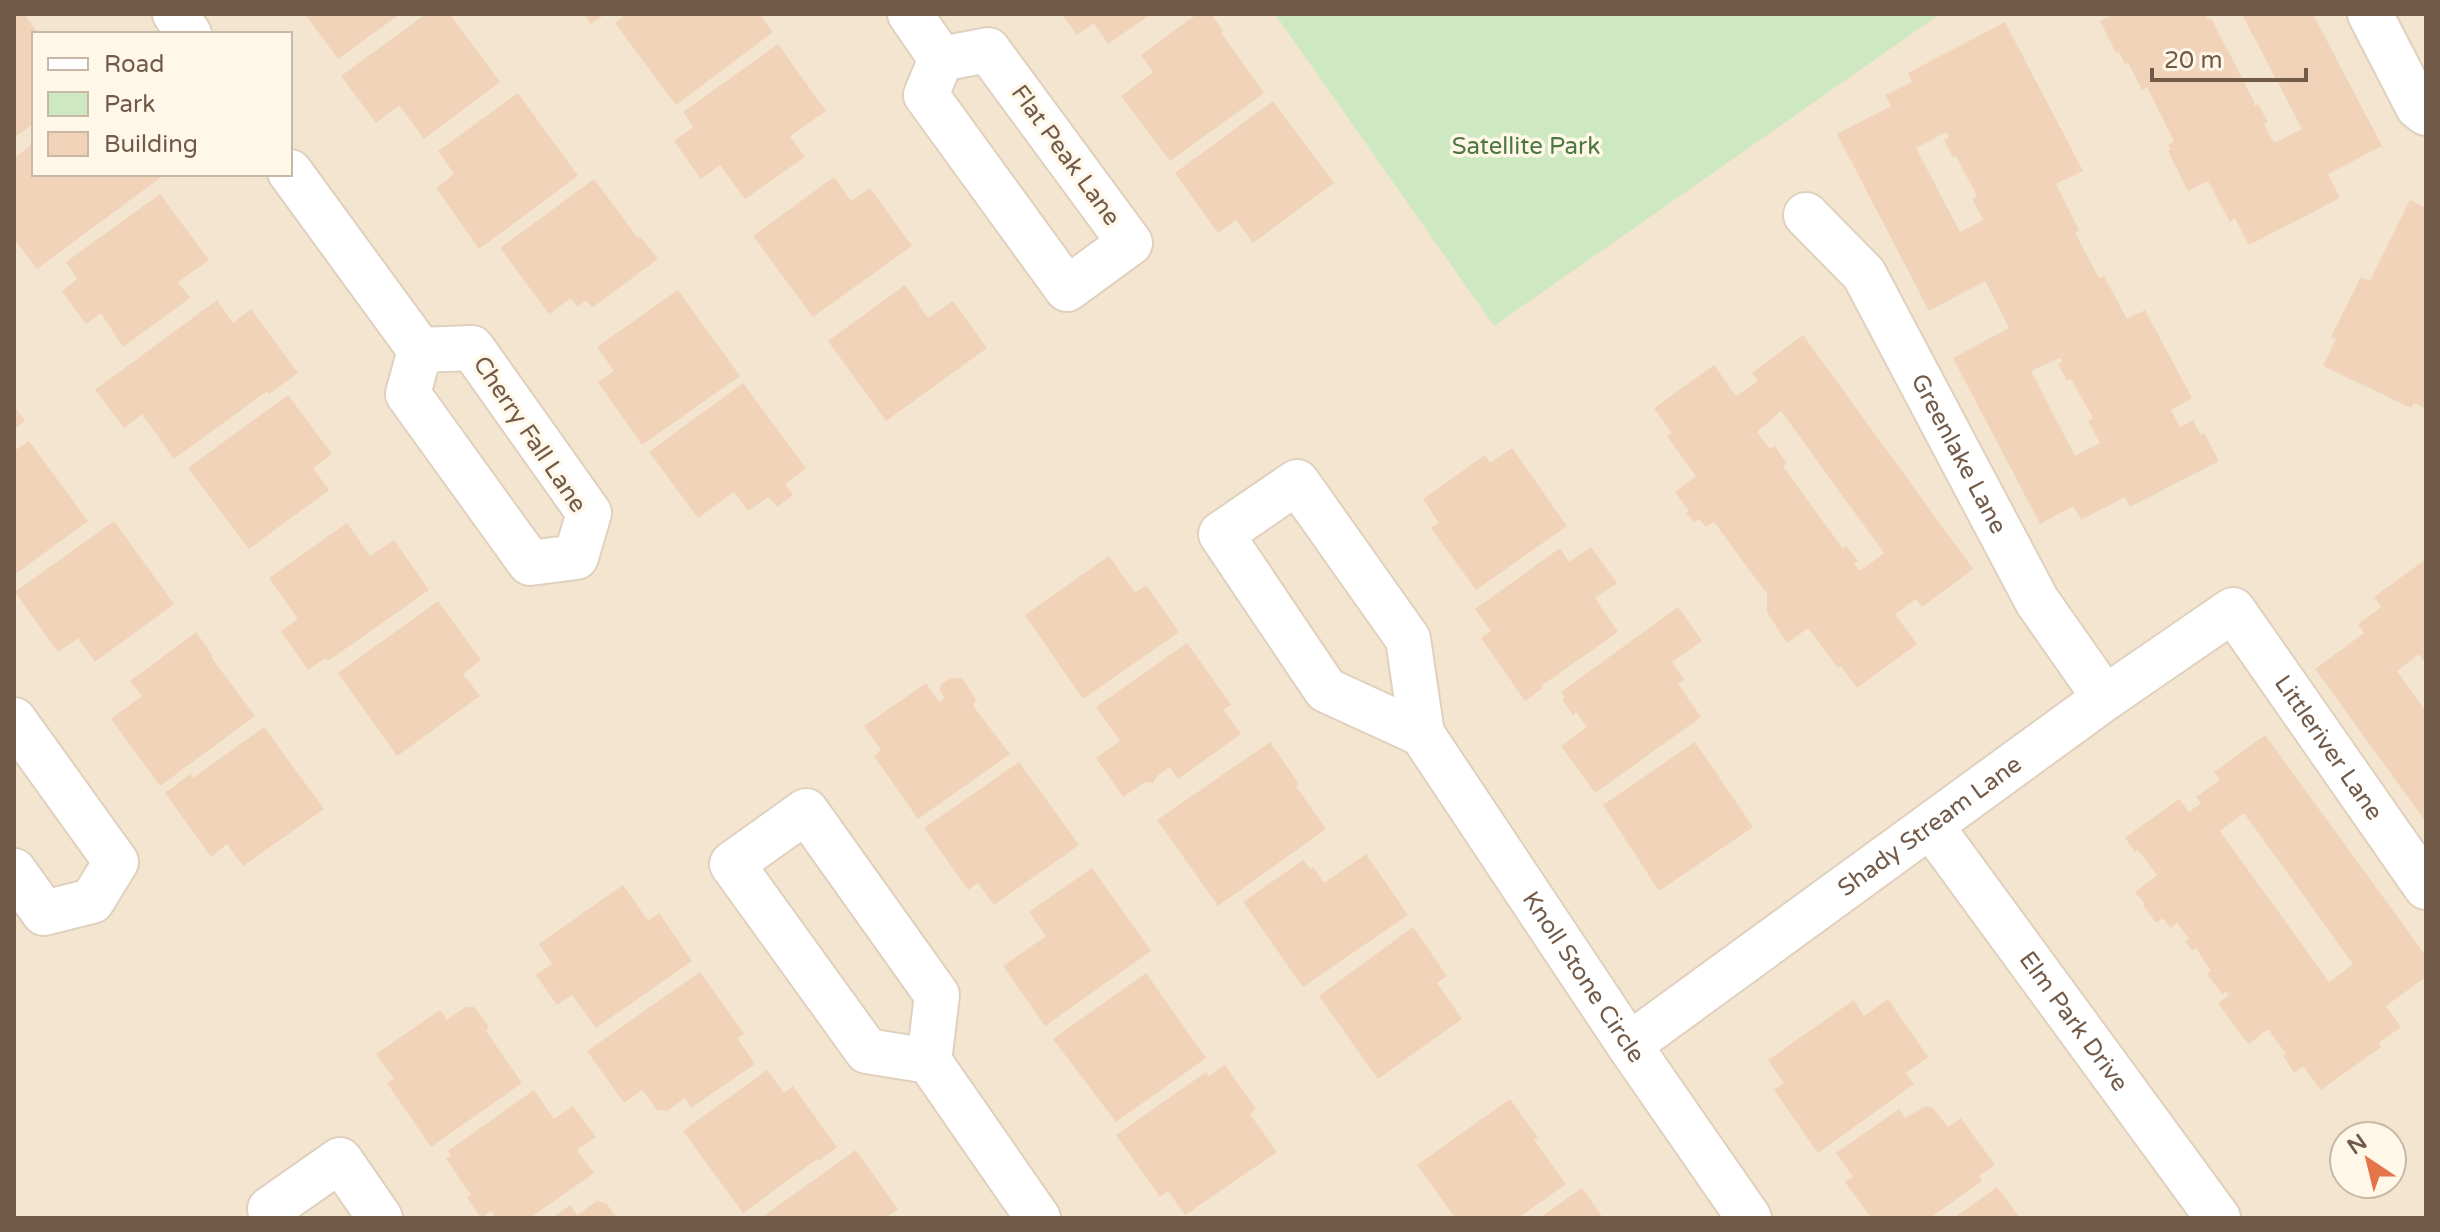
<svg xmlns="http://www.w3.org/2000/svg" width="2440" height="1232" font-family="'Varela Round',sans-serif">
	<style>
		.residential { fill: #f3e5d0; fill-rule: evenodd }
		.green { fill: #cee9c1 }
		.building { fill: #f1d3ba; fill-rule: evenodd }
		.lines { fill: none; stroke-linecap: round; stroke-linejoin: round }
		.street-casing { stroke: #e0d0be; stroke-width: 48 }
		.street { stroke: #fff; stroke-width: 44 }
		.labels { text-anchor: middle; stroke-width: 7; stroke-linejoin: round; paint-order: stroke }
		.park-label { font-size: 24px; fill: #4e7842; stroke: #fff7e8 }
		.street-label { font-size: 24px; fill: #725a49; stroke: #fff7e8 }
	</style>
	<rect width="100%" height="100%" fill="#fcf3e2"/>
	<path class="residential" d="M14,14H2426V1218H14ZM34,34H290V174H34ZM2344,1136H2392V1184H2344Z"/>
	<polygon class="green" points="1275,14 1940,14 1494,326"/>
	<g class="building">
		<polygon points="14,14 24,14 39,34 34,34 34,123 14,138"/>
		<polygon points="305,14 400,14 338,59"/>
		<polygon points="426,14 450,14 500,82 424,139 399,105 376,123 341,76"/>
		<polygon points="584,14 605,14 591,24"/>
		<polygon points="627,14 760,14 773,32 676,105 615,23"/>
		<polygon points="1062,14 1151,14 1108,44 1094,23 1077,35"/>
		<polygon points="1197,14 1211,14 1223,31 1221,33 1264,93 1170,161 1121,96 1153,72 1141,55"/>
		<polygon points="2114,14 2205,14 2208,19 2211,18 2254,101 2254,106 2258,104 2268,122 2264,124 2274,143 2302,129 2242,14 2313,14 2382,146 2328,174 2340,198 2249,245 2235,218 2230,222 2208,181 2188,191 2168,151 2171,150 2168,145 2174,141 2147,87 2142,90 2128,63 2125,64 2119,52 2116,53 2100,21"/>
		<path d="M2005,22L2083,171L2056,184L2079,230L2075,233L2099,278L2104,276L2127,319L2145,310L2192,398L2171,410L2180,427L2193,420L2201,435L2204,433L2219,461L2130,507L2125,497L2081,520L2073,506L2040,524L1953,358L2009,328L1985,281L1929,311L1837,134L1891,106L1885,95L1912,82L1908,73ZM1946,132L1949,137L1944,140L1953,157L1956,156L1977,196L1972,199L1983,220L1960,232L1916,148ZM2060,358L2062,362L2058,364L2067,381L2071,379L2093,418L2088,421L2100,443L2075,456L2031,371Z"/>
		<polygon points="778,44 826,111 790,136 805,157 745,199 720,165 701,179 674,141 693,127 683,112"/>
		<polygon points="518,93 578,176 479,249 436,188 454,174 438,151"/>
		<polygon points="1273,101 1334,183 1253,243 1236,220 1218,233 1175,173"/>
		<polygon points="34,143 34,174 157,174 160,178 37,269 14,239 14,158"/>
		<polygon points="834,177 851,201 870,188 912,246 813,317 753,236"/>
		<polygon points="594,179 638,238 640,236 658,259 592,308 586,300 578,307 571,298 549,314 500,248"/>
		<polygon points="160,194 209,260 178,282 190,298 123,347 101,313 86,324 62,291 77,279 66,262"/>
		<polygon points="2410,200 2426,208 2426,304 2423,311 2426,312 2426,409 2414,403 2411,408 2323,366 2336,339 2331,337 2361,277 2370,281"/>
		<polygon points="905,285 928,318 953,301 987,348 886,421 828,341"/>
		<polygon points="678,290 740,376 642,445 598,382 614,371 597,347"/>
		<polygon points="217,300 233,323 251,309 298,373 269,394 267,391 174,459 142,414 124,428 95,390"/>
		<path d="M1803,335L1973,569L1922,607L1916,599L1895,614L1917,644L1857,688L1841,666L1838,668L1808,628L1787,643L1767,612V594L1714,522L1706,527L1699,519L1694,522L1686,513L1689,511L1675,492L1696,476L1667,436L1672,433L1654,408L1714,365L1736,396L1758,381L1752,373ZM1781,411L1884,553L1860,571L1854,564L1858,561L1846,546L1843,549L1783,466L1787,464L1775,446L1770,449L1757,432Z"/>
		<polygon points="743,383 806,468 785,484 793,495 777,507 768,497 748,511 734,492 698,518 649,452"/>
		<polygon points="288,395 332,454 313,468 329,490 249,549 188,468"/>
		<polygon points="14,406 25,421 14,429"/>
		<polygon points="29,441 88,521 14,575 14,451"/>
		<polygon points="1512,448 1567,526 1476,590 1431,528 1439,523 1423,499 1485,455 1490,463"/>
		<polygon points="114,521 174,604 95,662 78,638 58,652 15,592"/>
		<polygon points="347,523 370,556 394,540 429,590 328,661 325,658 308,670 281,631 298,619 269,578"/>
		<polygon points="1591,547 1617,583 1595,598 1618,632 1541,686 1543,688 1525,701 1481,638 1491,631 1475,609 1560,548 1569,562"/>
		<polygon points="1109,556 1135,593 1146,585 1179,632 1083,699 1025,615"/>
		<polygon points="2426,559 2426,664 2419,654 2397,671 2426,712 2426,822 2315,669 2364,633 2358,624 2381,607 2374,597"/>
		<polygon points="438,601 481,660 463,674 480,696 397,756 338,673"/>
		<polygon points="1678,607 1702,641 1672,662 1684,679 1678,684 1701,717 1595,793 1561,746 1587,727 1576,712 1573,715 1562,700 1565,698 1561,692"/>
		<polygon points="196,632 213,656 211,657 255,716 160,786 111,719 142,696 130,681"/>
		<polygon points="1187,643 1231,705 1223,710 1241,734 1178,779 1170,767 1157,776 1153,783 1145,782 1123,797 1096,758 1120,741 1096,707"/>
		<polygon points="951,678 962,678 976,699 973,706 1010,754 918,819 874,756 881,750 864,726 926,683 939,702 945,698 940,691 941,684"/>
		<polygon points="264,727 324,809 243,866 227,844 211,857 165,793 190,774 193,778"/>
		<path d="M2265,735L2426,956V977L2386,1006L2401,1027L2379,1043L2381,1047L2321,1090L2303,1066L2294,1073L2283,1056L2286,1054L2268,1029L2249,1044L2237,1030L2218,1003L2229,995L2226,991L2222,994L2207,974L2211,971L2196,948L2192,951L2185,941L2189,939L2177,923L2170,928L2163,918L2156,923L2143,905L2145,904L2135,892L2157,875L2138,850L2135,852L2125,838L2179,799L2189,812L2201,803L2196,797L2220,780L2214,772ZM2244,813L2353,964L2329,982L2220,831Z"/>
		<polygon points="1270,742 1299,784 1296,786 1326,829 1218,906 1157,820"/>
		<polygon points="1695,742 1753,827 1659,891 1603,805"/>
		<polygon points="1019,762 1079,845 994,905 978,883 968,890 924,828"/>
		<polygon points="1366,854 1408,915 1303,987 1243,902 1303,860 1310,869 1313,867 1324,883"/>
		<polygon points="1092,868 1151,951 1045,1026 1003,966 1046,936 1029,912"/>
		<polygon points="623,885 648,921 659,913 692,961 596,1028 572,995 557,1005 536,975 552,964 539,944"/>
		<polygon points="1413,927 1447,976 1437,983 1462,1019 1378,1079 1319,996"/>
		<polygon points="700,972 744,1034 737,1038 755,1064 691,1108 685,1098 667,1111 657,1110 642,1090 624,1103 587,1051"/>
		<polygon points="1146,973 1206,1058 1116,1122 1053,1039"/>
		<polygon points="1888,999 1928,1057 1906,1073 1914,1084 1818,1153 1774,1090 1784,1083 1768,1060 1854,1000 1864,1016"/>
		<polygon points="465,1007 474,1007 489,1027 486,1031 522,1083 431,1147 387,1083 394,1079 376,1054 440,1010 447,1020"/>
		<polygon points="1225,1065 1256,1109 1250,1114 1277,1152 1185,1215 1168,1191 1160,1197 1116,1135 1206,1072 1209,1076"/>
		<polygon points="767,1070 784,1093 793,1086 837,1147 819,1161 817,1159 743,1213 683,1131"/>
		<polygon points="534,1090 554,1119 573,1106 596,1137 577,1150 594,1173 530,1218 496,1218 491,1211 481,1218 467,1198 471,1195 446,1159 451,1156 448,1151"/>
		<polygon points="1510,1099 1538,1138 1534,1140 1566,1184 1518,1218 1455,1218 1417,1165"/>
		<polygon points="1926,1106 1933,1108 1948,1127 1961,1118 1995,1165 1979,1176 1982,1181 1930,1218 1871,1218 1845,1182 1853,1177 1836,1153 1899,1109 1905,1118"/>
		<polygon points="856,1150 898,1209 886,1218 761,1218"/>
		<polygon points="1997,1187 2020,1218 1954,1218"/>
		<polygon points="1582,1188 1603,1218 1539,1218"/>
		<polygon points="597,1201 606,1203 617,1218 552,1218 570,1205 577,1215"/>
	</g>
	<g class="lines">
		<g class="street-casing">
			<g id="street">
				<polyline points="175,14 189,34"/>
				<polyline points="910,14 941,59"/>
				<polyline points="2370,14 2418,107 2426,113"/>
				<polygon points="988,50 1130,243 1067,289 926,95 941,59"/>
				<polyline points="290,172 420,350"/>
				<path id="s1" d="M1806,215L1864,274L2037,601L2105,698"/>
				<polygon points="472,348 589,513 576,557 530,563 408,394 420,350"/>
				<polyline points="14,720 116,862 92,901 44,913 14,871"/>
				<path id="s2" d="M1422,734L1326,690L1221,534L1297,482L1408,639L1422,734L1629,1045L1749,1218"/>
				<path id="s3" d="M1931,826L2218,1218"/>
				<path id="s4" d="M1629,1045L2105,698L2233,610L2426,887"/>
				<polyline points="929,1061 867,1051 732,864 806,811 937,995 929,1061 1038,1218"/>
				<polyline points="276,1218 270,1209 340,1160 380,1218"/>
			</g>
		</g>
		<use href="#street" class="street"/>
	</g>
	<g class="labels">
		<g class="park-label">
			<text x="1526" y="154">Satellite Park</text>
		</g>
		<g class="street-label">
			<text transform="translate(1066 155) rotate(54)" y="8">Flat Peak Lane</text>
			<text transform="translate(530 434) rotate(56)" y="8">Cherry Fall Lane</text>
			<text dy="8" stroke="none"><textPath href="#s1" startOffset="286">Greenlake Lane</textPath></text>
			<text dy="8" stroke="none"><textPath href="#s4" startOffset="912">Littleriver Lane</textPath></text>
			<text dy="8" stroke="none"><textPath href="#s4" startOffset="372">Shady Stream Lane</textPath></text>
			<text dy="8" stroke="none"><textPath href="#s2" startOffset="966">Knoll Stone Circle</textPath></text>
			<text dy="8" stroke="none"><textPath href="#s3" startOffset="242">Elm Park Drive</textPath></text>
		</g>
	</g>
	<rect width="2440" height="1232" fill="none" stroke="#725a49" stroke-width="32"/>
	<rect x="32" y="32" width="260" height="144" fill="#fff7e8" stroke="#c7b8a8" stroke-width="2"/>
	<rect x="48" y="58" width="40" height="12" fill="#ffffff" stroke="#c7b8a8" stroke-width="2"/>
	<text x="104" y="72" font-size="24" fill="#725a49">Road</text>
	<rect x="48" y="92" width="40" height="24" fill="#cee9c1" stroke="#c7b8a8" stroke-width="2"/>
	<text x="104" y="112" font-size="24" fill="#725a49">Park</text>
	<rect x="48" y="132" width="40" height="24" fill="#f1d3ba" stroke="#c7b8a8" stroke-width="2"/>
	<text x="104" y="152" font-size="24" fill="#725a49">Building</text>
	<g transform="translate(2368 1160) rotate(325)"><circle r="38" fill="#fff7e8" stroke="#c7b8a8" stroke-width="2"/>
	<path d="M0-6L14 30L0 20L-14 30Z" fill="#e47548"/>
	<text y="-12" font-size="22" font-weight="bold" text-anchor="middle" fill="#725a49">N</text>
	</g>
	<path d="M2152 68v12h154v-12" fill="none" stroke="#725a49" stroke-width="4"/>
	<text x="2164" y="68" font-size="24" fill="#725a49" stroke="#fff7e8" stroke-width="6" paint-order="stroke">20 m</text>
</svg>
